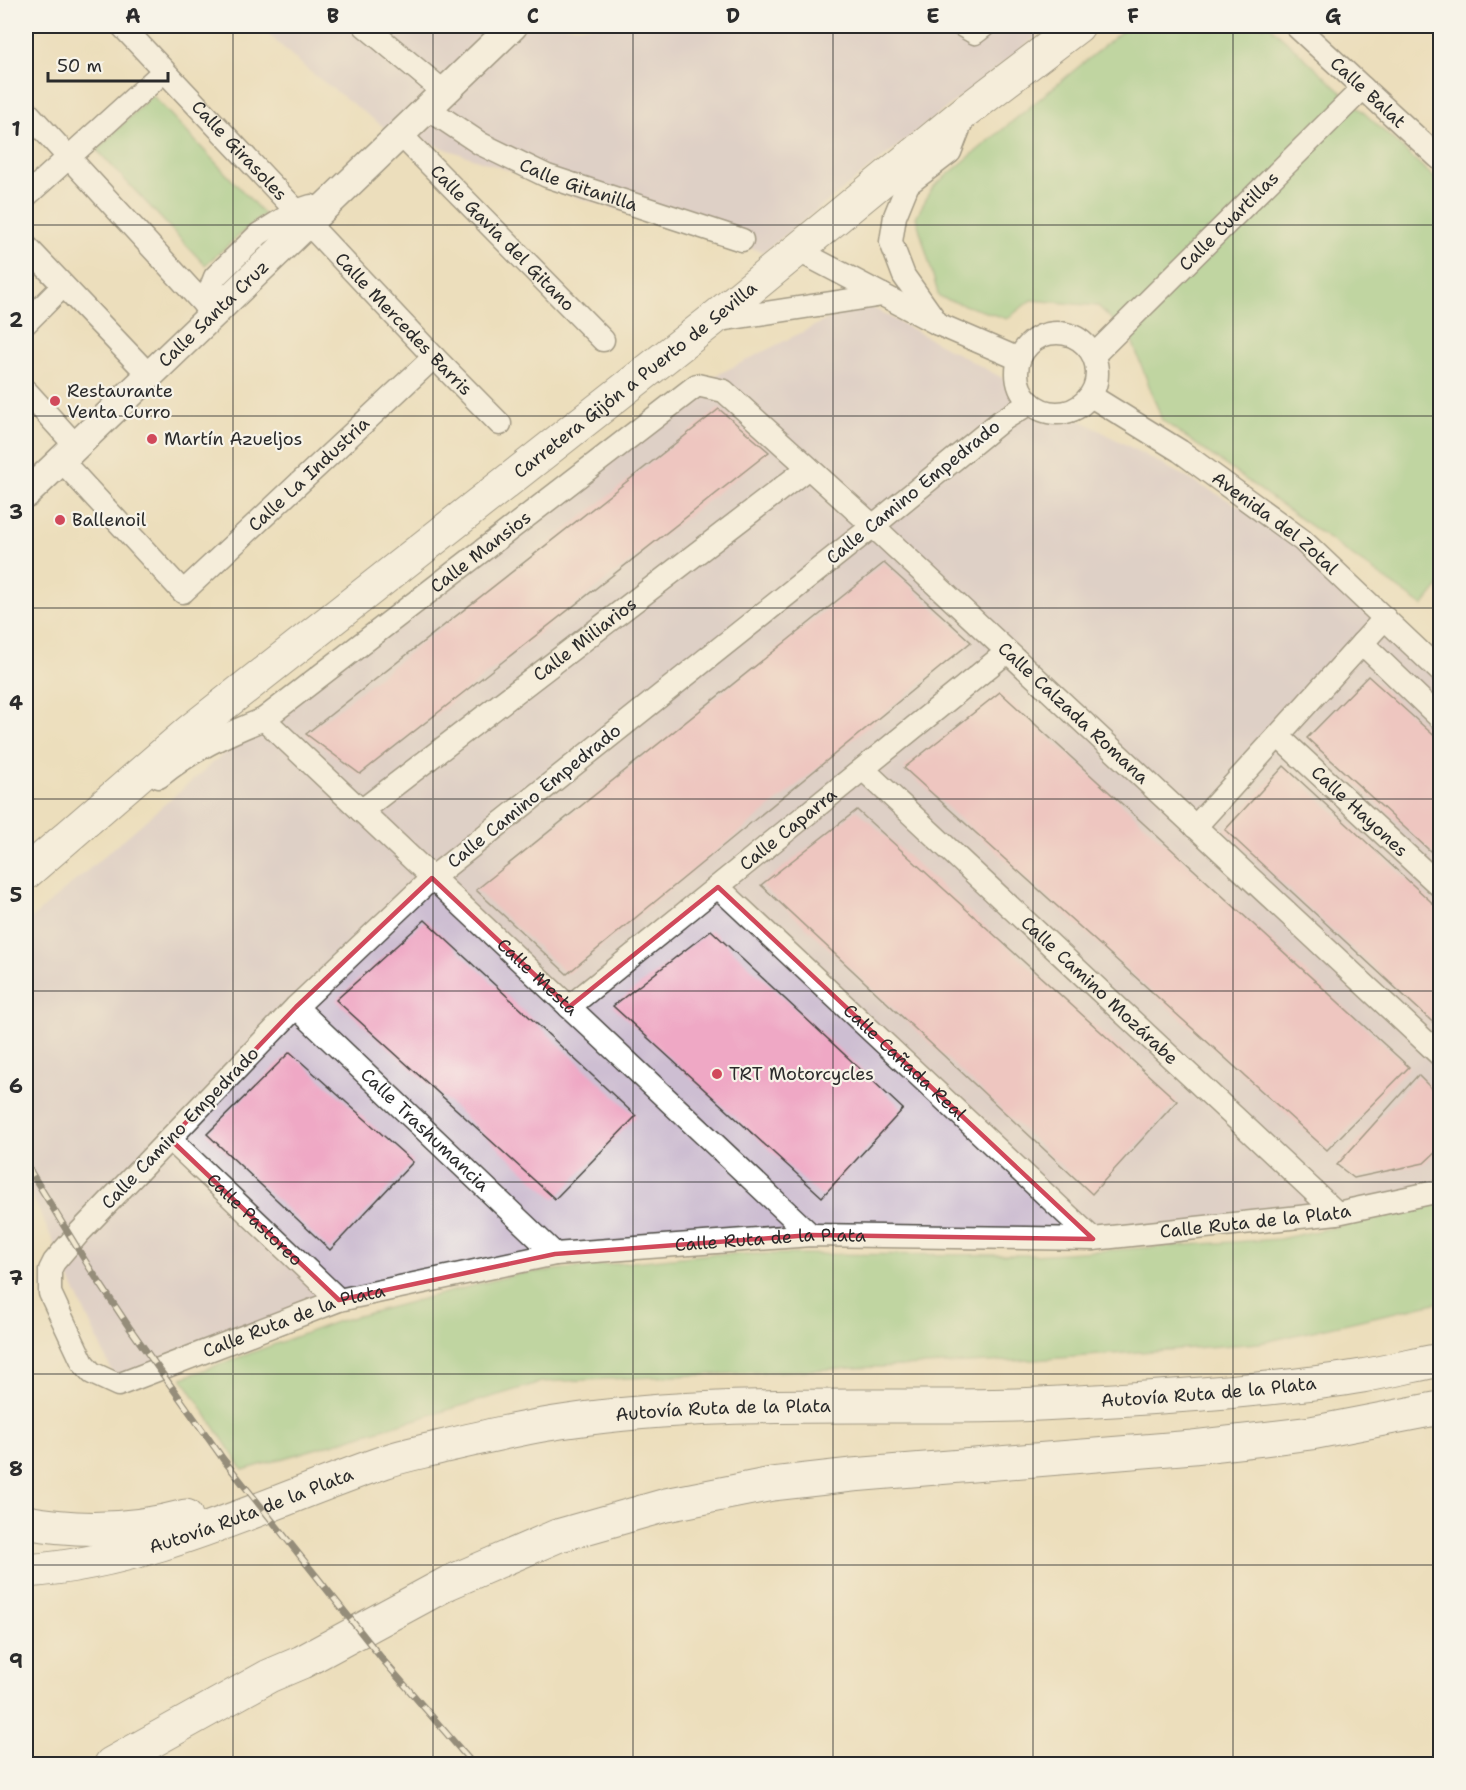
<svg xmlns="http://www.w3.org/2000/svg" width="1466" height="1790" font-family="'Shantell Sans',sans-serif">
	<style>
		.industrial { fill: #cdbed2 }
		.green { fill: #89c981; stroke: #5a7a56; stroke-width: 1.5 }
		.building { fill: #efa8c5 }
		.lines { fill: none; stroke-linecap: round; stroke-linejoin: round }
		.minor-casing { stroke: #484641; stroke-width: 25 }
		.major-casing { stroke: #484641; stroke-width: 31 }
		.highway-casing { stroke: #484641; stroke-width: 35 }
		.minor { stroke: #fff; stroke-width: 22 }
		.major { stroke: #fff; stroke-width: 28 }
		.highway { stroke: #fff; stroke-width: 33 }
		.rail-casing { stroke: #2b2b2b; stroke-width: 7 }
		.rail { stroke: #f7f3e8; stroke-width: 4.5; stroke-dasharray: 14; stroke-linecap: butt }
		.marked { fill: none; stroke: #d1495b; stroke-width: 4.5; stroke-linejoin: round }
		.grid { fill: none; stroke: #2b2b2b; stroke-width: 1.5; stroke-opacity: 0.55 }
		.poi-dot { fill: #d1495b; stroke: #f7f3e8; stroke-width: 2 }
		.labels { text-anchor: middle; stroke-width: 4.5; stroke-linejoin: round; paint-order: stroke }
		.street-label { font-size: 18px; fill: #2b2b2b; stroke: #f7f3e8 }
		.poi-label { font-size: 18px; fill: #2b2b2b; stroke: #f7f3e8; text-anchor: start }
		.neatline { fill: none; stroke: #2b2b2b; stroke-width: 2 }
		.grid-label { font-size: 20px; text-anchor: middle; font-weight: bold; fill: #2b2b2b }
	</style>
	<rect width="100%" height="100%" fill="#f7f3e8"/>
	<filter id="ink" filterUnits="userSpaceOnUse"><feTurbulence type="fractalNoise" baseFrequency=".0167" numOctaves="2"/><feDisplacementMap in="SourceGraphic" scale="12" xChannelSelector="R" yChannelSelector="G"/><feConvolveMatrix kernelMatrix="1 2 1 2 8 2 1 2 1" color-interpolation-filters="sRGB"/></filter>
	<filter id="wash" filterUnits="userSpaceOnUse"><feTurbulence type="fractalNoise" baseFrequency=".008" numOctaves="4" result="noise"/><feDisplacementMap in="SourceGraphic" scale="24" xChannelSelector="R" yChannelSelector="G"/><feGaussianBlur stdDeviation="1.35" result="paint"/><feColorMatrix in="noise" values="0 0 0 0 0 0 0 0 0 0 0 0 0 0 0 0 0 1.4 0 .05"/><feComposite in="paint" operator="in"/></filter>
	<g filter="url(#wash)">
		<rect width="100%" height="100%" fill="#ecdebc"/>
		<g class="industrial">
			<polygon points="259,26 1050,26 764,252 562,193 513,172 385,128 309,71"/>
			<polygon points="862,302 1302,540 1440,671 1440,1185 1337,1213 1093,1239 811,1235 555,1254 339,1300 118,1385 26,1182 26,923 264,719 697,385"/>
		</g>
		<g class="green">
			<polygon points="1128,26 1270,26 1440,183 1440,585 1423,606 1162,420 1131,338 1098,306 1031,300 1007,319 939,297 916,217 933,187"/>
			<polygon points="152,95 264,214 205,265 97,150"/>
			<polygon points="1440,1201 1440,1302 1260,1343 1033,1360 542,1382 243,1470 182,1378 339,1321 517,1274 711,1254 1034,1255 1279,1239 1411,1211"/>
		</g>
		<g id="blocks">
			<g class="building">
				<polygon points="719,409 769,452 360,774 306,734"/>
				<polygon points="884,563 971,642 567,974 476,890"/>
				<polygon points="1368,676 1440,741 1440,860 1307,738"/>
				<polygon points="1000,692 1409,1067 1327,1150 904,768"/>
				<polygon points="1284,766 1440,910 1440,1029 1225,830"/>
				<polygon points="857,810 1177,1101 1092,1194 761,885"/>
				<polygon points="425,920 636,1116 555,1199 336,1000"/>
				<polygon points="711,930 903,1109 822,1197 613,1006"/>
				<polygon points="290,1052 413,1162 330,1250 207,1134"/>
				<polygon points="1418,1075 1440,1097 1440,1148 1424,1163 1354,1178 1337,1165"/>
			</g>
		</g>
	</g>
	<g filter="url(#ink)">
		<use href="#blocks" fill-opacity="0" stroke="#484641" stroke-width="1.5"/>
		<g class="lines">
			<g class="minor-casing">
				<g id="minor">
					<path id="s1" d="M122,26L434,357L500,424"/>
					<polyline points="365,26 443,91"/>
					<polyline points="963,26 975,33 984,26"/>
					<path id="s2" d="M1296,26L1440,159"/>
					<path id="s3" d="M427,108L481,144L547,176L742,240"/>
					<polyline points="26,111 213,314"/>
					<path id="s4" d="M400,134L603,340"/>
					<polyline points="26,196 164,71"/>
					<polyline points="26,246 149,375"/>
					<polyline points="797,250 938,324 1019,359"/>
					<polyline points="204,305 215,277 259,234 296,211 311,206"/>
					<polyline points="713,321 883,295"/>
					<polyline points="26,323 63,286"/>
					<polyline points="938,324 904,276 891,242 895,216 908,184 950,152 964,116"/>
					<circle cx="1057" cy="373" r="40"/>
					<path id="s5" d="M1094,355L1363,88"/>
					<polyline points="26,391 76,446"/>
					<path id="s6" d="M1091,396L1180,451L1302,540L1440,671"/>
					<path id="s7" d="M1030,403L1001,421L873,526L432,878L296,1007L78,1234L54,1262L50,1270V1293L83,1363L92,1373L118,1385L339,1300L555,1254L811,1235L1093,1239L1337,1213L1440,1191"/>
					<path id="s8" d="M61,460L183,592L434,357"/>
					<polyline points="1362,643 1440,718"/>
					<path id="s9" d="M264,719L811,1235"/>
					<path id="s10" d="M1278,736L1440,886"/>
					<path id="s11" d="M863,769L1337,1213"/>
					<path id="s12" d="M159,777C192,750 224,735 264,719L697,385L724,391L873,526L1440,1055"/>
					<path id="s13" d="M361,811L808,468"/>
					<polyline points="1195,827 1385,618"/>
					<path id="s14" d="M718,887L1093,1239"/>
					<path id="s15" d="M296,1007L555,1254"/>
					<path id="s16" d="M569,1007L1007,652"/>
					<path id="s17" d="M170,1139L339,1300"/>
				</g>
			</g>
			<g class="major-casing">
				<g id="major">
					<path id="s18" d="M26,494L513,26"/>
				</g>
			</g>
			<g class="highway-casing">
				<g id="highway">
					<path id="s19" d="M26,873L190,731L711,321L965,112L1078,26"/>
					<path d="M26,1522C78,1532 134,1530 186,1516"/>
					<path id="s20" d="M26,1571C152,1562 266,1503 384,1462C403,1455 422,1452 441,1447C483,1437 525,1427 568,1421C717,1399 866,1409 1016,1405C1086,1402 1156,1398 1226,1392C1271,1388 1317,1384 1362,1376C1389,1371 1415,1365 1440,1360"/>
					<polyline points="111,1764 269,1676 302,1662 448,1583 557,1536 666,1505 772,1484 852,1475 1193,1447 1263,1439 1311,1433 1440,1408"/>
				</g>
			</g>
			<use href="#minor" class="minor"/>
			<use href="#major" class="major"/>
			<use href="#highway" class="highway"/>
			<g class="rail-casing">
				<polyline id="rail" points="26,1164 89,1267 129,1327 223,1459 383,1660 473,1764"/>
			</g>
			<use href="#rail" class="rail"/>
		</g>
	</g>
	<path d="M0 0H1466V1790H0ZM432,878L569,1007L718,887L1093,1239L811,1235L555,1254L339,1300L170,1139L296,1007Z" fill="#ecdebc" fill-opacity=".55" fill-rule="evenodd"/>
	<path class="marked" d="M432,878L569,1007L718,887L1093,1239L811,1235L555,1254L339,1300L170,1139L296,1007Z"/>
	<path class="grid" d="M233,26V1764M433,26V1764M633,26V1764M833,26V1764M1033,26V1764M1233,26V1764M26,225H1440M26,416H1440M26,608H1440M26,799H1440M26,991H1440M26,1182H1440M26,1374H1440M26,1565H1440"/>
	<g class="poi-dot">
		<circle cx="55" cy="401" r="6"/>
		<circle cx="152" cy="439" r="6"/>
		<circle cx="60" cy="520" r="6"/>
		<circle cx="717" cy="1074" r="6"/>
	</g>
	<g class="labels">
		<g class="street-label">
			<text dy="6" stroke="none"><textPath href="#s2" startOffset="98">Calle Balat</textPath></text>
			<text dy="6" stroke="none"><textPath href="#s1" startOffset="171">Calle Girasoles</textPath></text>
			<text dy="6" stroke="none"><textPath href="#s3" startOffset="171">Calle Gitanilla</textPath></text>
			<text dy="6" stroke="none"><textPath href="#s5" startOffset="190">Calle Cuartillas</textPath></text>
			<text dy="6" stroke="none"><textPath href="#s4" startOffset="146">Calle Gavia del Gitano</textPath></text>
			<text dy="6" stroke="none"><textPath href="#s18" startOffset="260">Calle Santa Cruz</textPath></text>
			<text dy="6" stroke="none"><textPath href="#s1" startOffset="410">Calle Mercedes Barris</textPath></text>
			<text dy="6" stroke="none"><textPath href="#s19" startOffset="784">Carretera Gijón a Puerto de Sevilla</textPath></text>
			<text dy="6" stroke="none"><textPath href="#s8" startOffset="352">Calle La Industria</textPath></text>
			<text transform="translate(913 492) rotate(-39)" y="6">Calle Camino Empedrado</text>
			<text dy="6" stroke="none"><textPath href="#s6" startOffset="224">Avenida del Zotal</textPath></text>
			<text dy="6" stroke="none"><textPath href="#s12" startOffset="394">Calle Mansios</textPath></text>
			<text dy="6" stroke="none"><textPath href="#s13" startOffset="282">Calle Miliarios</textPath></text>
			<text dy="6" stroke="none"><textPath href="#s12" startOffset="1170">Calle Calzada Romana</textPath></text>
			<text transform="translate(534 796) rotate(-39)" y="6">Calle Camino Empedrado</text>
			<text dy="6" stroke="none"><textPath href="#s10" startOffset="111">Calle Hayones</textPath></text>
			<text dy="6" stroke="none"><textPath href="#s16" startOffset="282">Calle Caparra</textPath></text>
			<text dy="6" stroke="none"><textPath href="#s9" startOffset="376">Calle Mesta</textPath></text>
			<text dy="6" stroke="none"><textPath href="#s11" startOffset="324">Calle Camino Mozárabe</textPath></text>
			<text dy="6" stroke="none"><textPath href="#s14" startOffset="256">Calle Cañada Real</textPath></text>
			<text transform="translate(180 1128) rotate(-46)" y="6">Calle Camino Empedrado</text>
			<text dy="6" stroke="none"><textPath href="#s15" startOffset="178">Calle Trashumancia</textPath></text>
			<text dy="6" stroke="none"><textPath href="#s17" startOffset="117">Calle Pastoreo</textPath></text>
			<text dy="6" stroke="none"><textPath href="#s7" startOffset="2614">Calle Ruta de la Plata</textPath></text>
			<text dy="6" stroke="none"><textPath href="#s7" startOffset="2128">Calle Ruta de la Plata</textPath></text>
			<text dy="6" stroke="none"><textPath href="#s7" startOffset="1642">Calle Ruta de la Plata</textPath></text>
			<text dy="6" stroke="none"><textPath href="#s20" startOffset="1206">Autovía Ruta de la Plata</textPath></text>
			<text dy="6" stroke="none"><textPath href="#s20" startOffset="720">Autovía Ruta de la Plata</textPath></text>
			<text dy="6" stroke="none"><textPath href="#s20" startOffset="234">Autovía Ruta de la Plata</textPath></text>
		</g>
		<g class="poi-label">
			<text x="67" y="397">Restaurante<tspan x="67" dy="21">Venta Curro</tspan></text>
			<text x="164" y="445">Martín Azueljos</text>
			<text x="72" y="526">Ballenoil</text>
			<text x="729" y="1080">TRT Motorcycles</text>
		</g>
	</g>
	<rect width="1466" height="1790" fill="none" stroke="#f7f3e8" stroke-width="66"/>
	<path d="M48 72v9h120v-9" fill="none" stroke="#2b2b2b" stroke-width="3"/>
	<text x="57" y="72" font-size="18" fill="#2b2b2b" stroke="#f7f3e8" stroke-width="4.5" paint-order="stroke">50 m</text>
	<rect x="33" y="33" width="1400" height="1724" class="neatline"/>
	<g class="grid-label">
		<text x="133" y="23">A</text>
		<text x="333" y="23">B</text>
		<text x="533" y="23">C</text>
		<text x="733" y="23">D</text>
		<text x="933" y="23">E</text>
		<text x="1133" y="23">F</text>
		<text x="1333" y="23">G</text>
		<text x="16" y="136">1</text>
		<text x="16" y="327">2</text>
		<text x="16" y="519">3</text>
		<text x="16" y="710">4</text>
		<text x="16" y="902">5</text>
		<text x="16" y="1093">6</text>
		<text x="16" y="1285">7</text>
		<text x="16" y="1476">8</text>
		<text x="16" y="1668">9</text>
	</g>
</svg>
